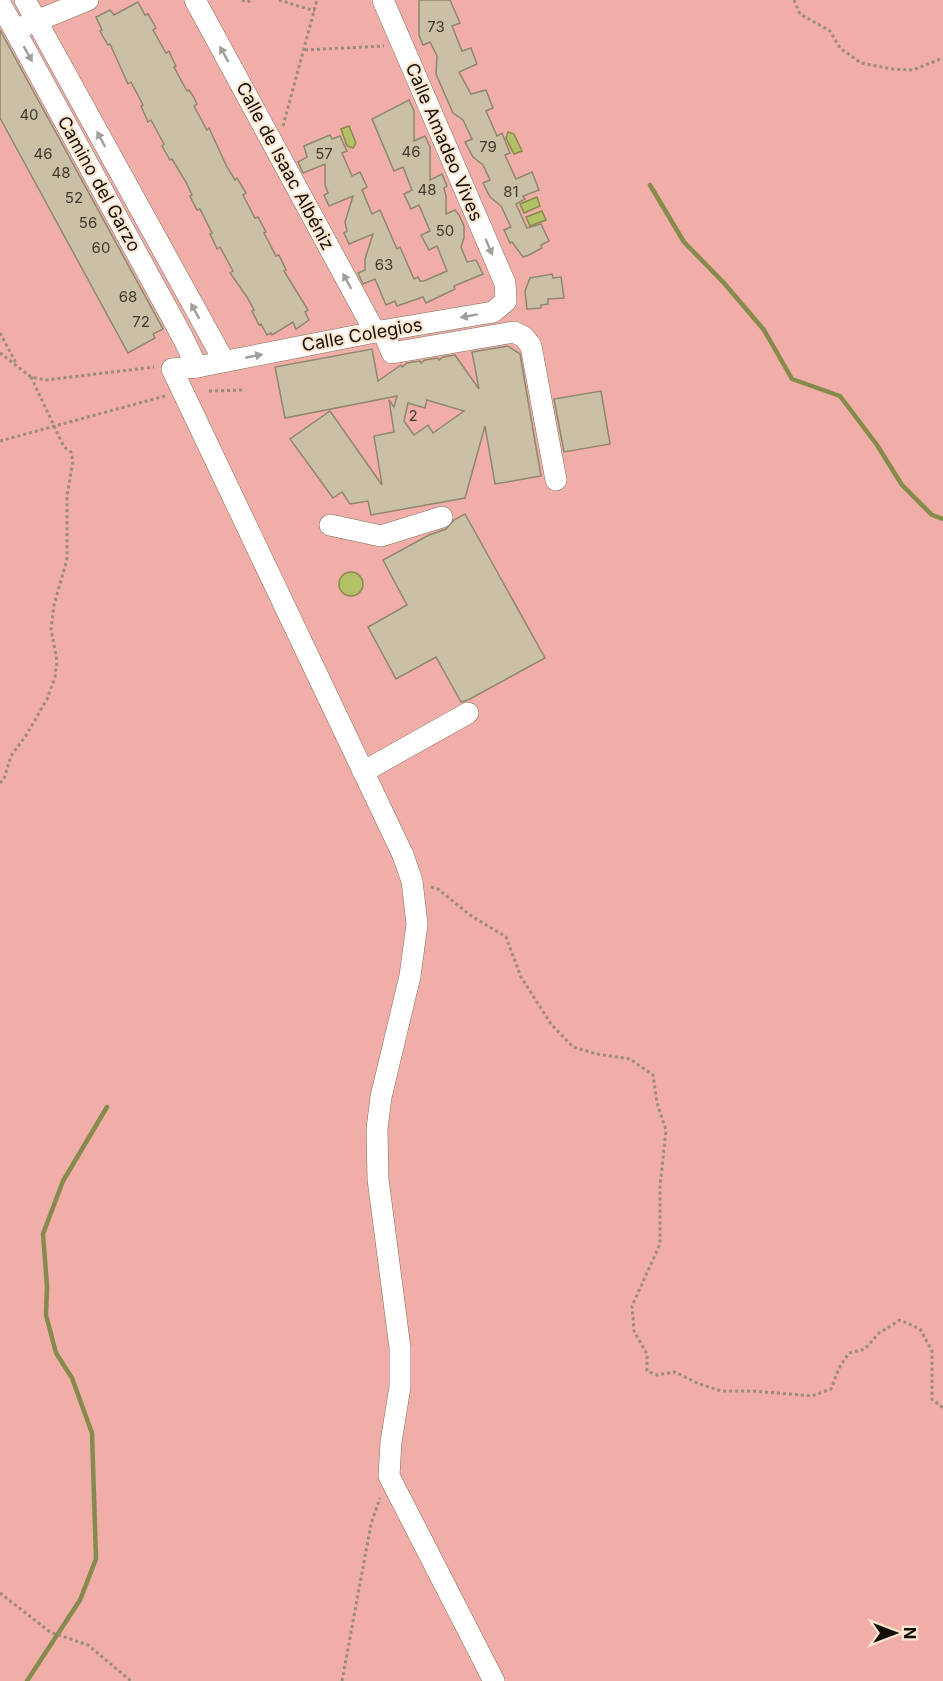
<svg xmlns="http://www.w3.org/2000/svg" width="943" height="1681" font-family="Inter,sans-serif">
	<style>
		.green { fill: #f1aea8 }
		.water { fill: #b4c068; stroke: #848b4b; stroke-width: 1.5 }
		.lines { fill: none; stroke-linecap: round; stroke-linejoin: round }
		.stream { stroke: #848b4b; stroke-width: 4.5 }
		.building { fill: #c9c0a6; stroke: #8f876e; stroke-width: 1.5; fill-rule: evenodd }
		.minor-casing { stroke: #7f6d59; stroke-width: 22 }
		.path { stroke: #9b8c7c; stroke-width: 3; stroke-dasharray: 3 3; stroke-linecap: butt }
		.minor { stroke: #fff; stroke-width: 21 }
		.oneway { fill: #a19f9b }
		.labels { text-anchor: middle; stroke-width: 4.5; stroke-linejoin: round; paint-order: stroke }
		.number-label { font-size: 15px; fill: #413a2e }
		.street-label { font-size: 18px; fill: #140e06; stroke: #fbe6cf }
	</style>
	<rect width="100%" height="100%" fill="#fbe6cf"/>
	<rect class="green" x="0" y="0" width="943" height="1681"/>
	<g class="water">
		<polygon points="349,126 356,143 353,148 347,146 341,129"/>
		<polygon points="508,132 514,134 522,151 514,154 506,138"/>
		<polygon points="537,197 540,206 524,213 520,204"/>
		<polygon points="542,211 546,220 530,226 526,217"/>
		<circle cx="351" cy="584" r="12"/>
	</g>
	<g class="lines">
		<g class="stream">
			<polyline points="650,185 684,242 724,283 764,330 792,379 840,396 877,445 902,485 932,515 943,519"/>
			<polyline points="27,1681 80,1600 96,1559 92,1433 72,1378 56,1353 46,1315 47,1286 43,1234 63,1181 107,1107"/>
		</g>
	</g>
	<g class="building">
		<polygon points="419,0 450,0 460,23 452,26 462,51 471,48 477,64 459,72 471,94 486,90 493,108 486,111 497,136 502,133 510,153 505,155 515,177 516,179 532,172 539,190 523,196 525,199 516,204 527,228 541,224 549,241 541,245 542,248 529,255 523,257 512,242 510,243 504,230 511,227 501,206 490,197 483,183 490,180 483,165 473,157 465,142 472,139 463,120 453,113 436,74 437,56 430,42 423,45 419,35"/>
		<polygon points="138,2 145,15 148,14 156,28 153,30 166,53 169,51 172,58 176,66 174,67 187,91 189,90 193,96 197,104 194,106 207,130 209,128 227,167 235,180 237,178 246,193 243,195 255,218 258,217 266,232 264,233 276,256 279,255 286,270 284,271 308,310 305,312 309,320 296,329 293,322 272,335 271,333 267,335 261,324 259,325 252,311 254,310 247,297 230,273 233,271 227,260 220,247 217,249 214,242 210,234 212,233 200,209 197,210 190,196 192,195 186,182 172,159 170,160 162,146 164,144 151,120 148,122 141,106 143,105 131,82 128,84 110,44 108,45 100,31 102,30 96,17 110,10 114,15"/>
		<polygon points="0,30 163,329 153,334 155,338 128,353 0,118"/>
		<polygon points="409,100 414,111 414,141 425,136 430,147 430,180 442,174 447,186 444,188 446,196 446,214 455,210 459,215 464,226 464,238 461,247 467,262 476,260 483,274 454,286 455,289 426,303 423,297 397,306 395,301 386,305 375,279 363,284 358,273 365,270 365,259 373,234 349,244 344,233 347,231 345,222 353,196 329,206 324,195 328,193 325,185 325,164 303,173 298,162 307,157 304,146 330,135 332,139 340,136 347,151 342,153 352,176 360,172 367,187 362,190 372,214 380,210 397,249 400,247 414,279 418,277 420,281 424,281 447,271 437,246 429,250 421,235 430,231 419,205 411,209 404,194 412,190 403,167 394,171 372,119"/>
		<polygon points="552,274 553,278 561,277 564,298 548,299 548,304 541,305 541,308 527,309 525,291 530,278"/>
		<path d="M508,346L520,354L541,476L495,484L485,426L465,498L371,515L368,501L350,504L342,492L333,498L290,439L330,411L382,485L374,436L394,432L389,400L394,407L397,396L285,418L275,367L372,349L378,381L401,365L402,367L407,363L420,361L421,363L425,360L438,358L439,360L443,357L455,355L479,389L472,352ZM427,400L464,411L433,433L428,425L414,435L404,421L408,403L425,408Z"/>
		<polygon points="601,391 610,444 564,452 554,399"/>
		<polygon points="465,514 545,658 468,700 461,702 436,657 396,679 368,627 407,605 383,560 429,535 446,529 454,520"/>
	</g>
	<g class="lines">
		<g class="minor-casing">
			<g id="minor">
				<polyline points="25,0 224,361"/>
				<polyline points="195,0 375,332"/>
				<polyline points="383,0 505,283 506,301 493,312 375,332 197,367 172,369 403,855 412,881 417,924 410,976 381,1097 377,1129 378,1179 400,1348 400,1387 391,1442 389,1476 494,1681"/>
				<polyline points="0,3 182,336 197,367"/>
				<polyline points="24,26 88,0"/>
				<polyline points="383,331 392,353 514,332 524,337 531,346 556,480"/>
				<polyline points="330,525 381,536 442,517"/>
				<polyline points="363,772 468,713"/>
			</g>
		</g>
		<g class="path">
			<polyline points="242,0 247,2 252,0"/>
			<polyline points="279,0 315,11"/>
			<polyline points="794,0 800,14 830,31 840,48 861,63 892,69 913,70 943,58"/>
			<polyline points="305,50 384,46"/>
			<polyline points="283,126 317,0"/>
			<polyline points="0,333 16,363"/>
			<polyline points="0,353 31,377 46,380 154,367"/>
			<polyline points="209,391 243,390"/>
			<polyline points="0,441 165,396"/>
			<polyline points="0,783 4,779 11,756 27,734 47,699 55,677 57,661 51,629 54,605 67,559 67,496 73,461 71,452 64,447 31,377"/>
			<polyline points="431,887 438,889 470,915 506,937 521,977 551,1024 573,1047 597,1054 630,1059 653,1075 657,1103 666,1130 660,1186 660,1244 632,1306 634,1331 647,1354 647,1371 657,1375 675,1372 697,1383 721,1391 754,1391 812,1396 831,1389 839,1368 849,1353 865,1349 879,1333 900,1320 920,1329 932,1351 932,1399 943,1408"/>
			<polyline points="0,1593 50,1632 88,1645 131,1681"/>
			<polyline points="342,1681 371,1524 380,1498"/>
		</g>
		<use href="#minor" class="minor"/>
	</g>
	<defs><path id="oneway-solid" d="M-6-.8H1V-3.2L6.5 0L1 3.2V.8H-6Z" transform="scale(1.5)"/></defs>
	<g class="oneway">
		<use href="#oneway-solid" transform="translate(28 54) rotate(61)"/>
		<use href="#oneway-solid" transform="translate(224 54) rotate(-119)"/>
		<use href="#oneway-solid" transform="translate(101 139) rotate(-118)"/>
		<use href="#oneway-solid" transform="translate(489 247) rotate(67)"/>
		<use href="#oneway-solid" transform="translate(347 281) rotate(-118)"/>
		<use href="#oneway-solid" transform="translate(195 311) rotate(-119)"/>
		<use href="#oneway-solid" transform="translate(469 316) rotate(170)"/>
		<use href="#oneway-solid" transform="translate(254 356) rotate(-11)"/>
	</g>
	<g class="labels">
		<g class="number-label">
			<text x="436" y="32">73</text>
			<text x="29" y="120">40</text>
			<text x="488" y="152">79</text>
			<text x="411" y="157">46</text>
			<text x="43" y="159">46</text>
			<text x="324" y="159">57</text>
			<text x="61" y="178">48</text>
			<text x="427" y="195">48</text>
			<text x="511" y="197">81</text>
			<text x="74" y="203">52</text>
			<text x="88" y="228">56</text>
			<text x="445" y="236">50</text>
			<text x="101" y="253">60</text>
			<text x="384" y="270">63</text>
			<text x="128" y="302">68</text>
			<text x="141" y="327">72</text>
			<text x="413" y="421">2</text>
		</g>
		<g class="street-label">
			<text transform="translate(444 142) rotate(67)" y="6">Calle Amadeo Vives</text>
			<text transform="translate(285 166) rotate(62)" y="6">Calle de Isaac Albéniz</text>
			<text transform="translate(99 184) rotate(61)" y="6">Camino del Garzo</text>
			<text transform="translate(362 335) rotate(-10)" y="6">Calle Colegios</text>
		</g>
	</g>
	<g transform="translate(895 1633) rotate(90)" stroke="#fbe6cf" stroke-width="4.5" paint-order="stroke">
	<path d="M0-4.5L10 22L0 15L-10 22Z" fill="#140e06"/>
	<text y="-9" font-size="16" font-weight="bold" text-anchor="middle" fill="#140e06">N</text>
	</g>
</svg>
